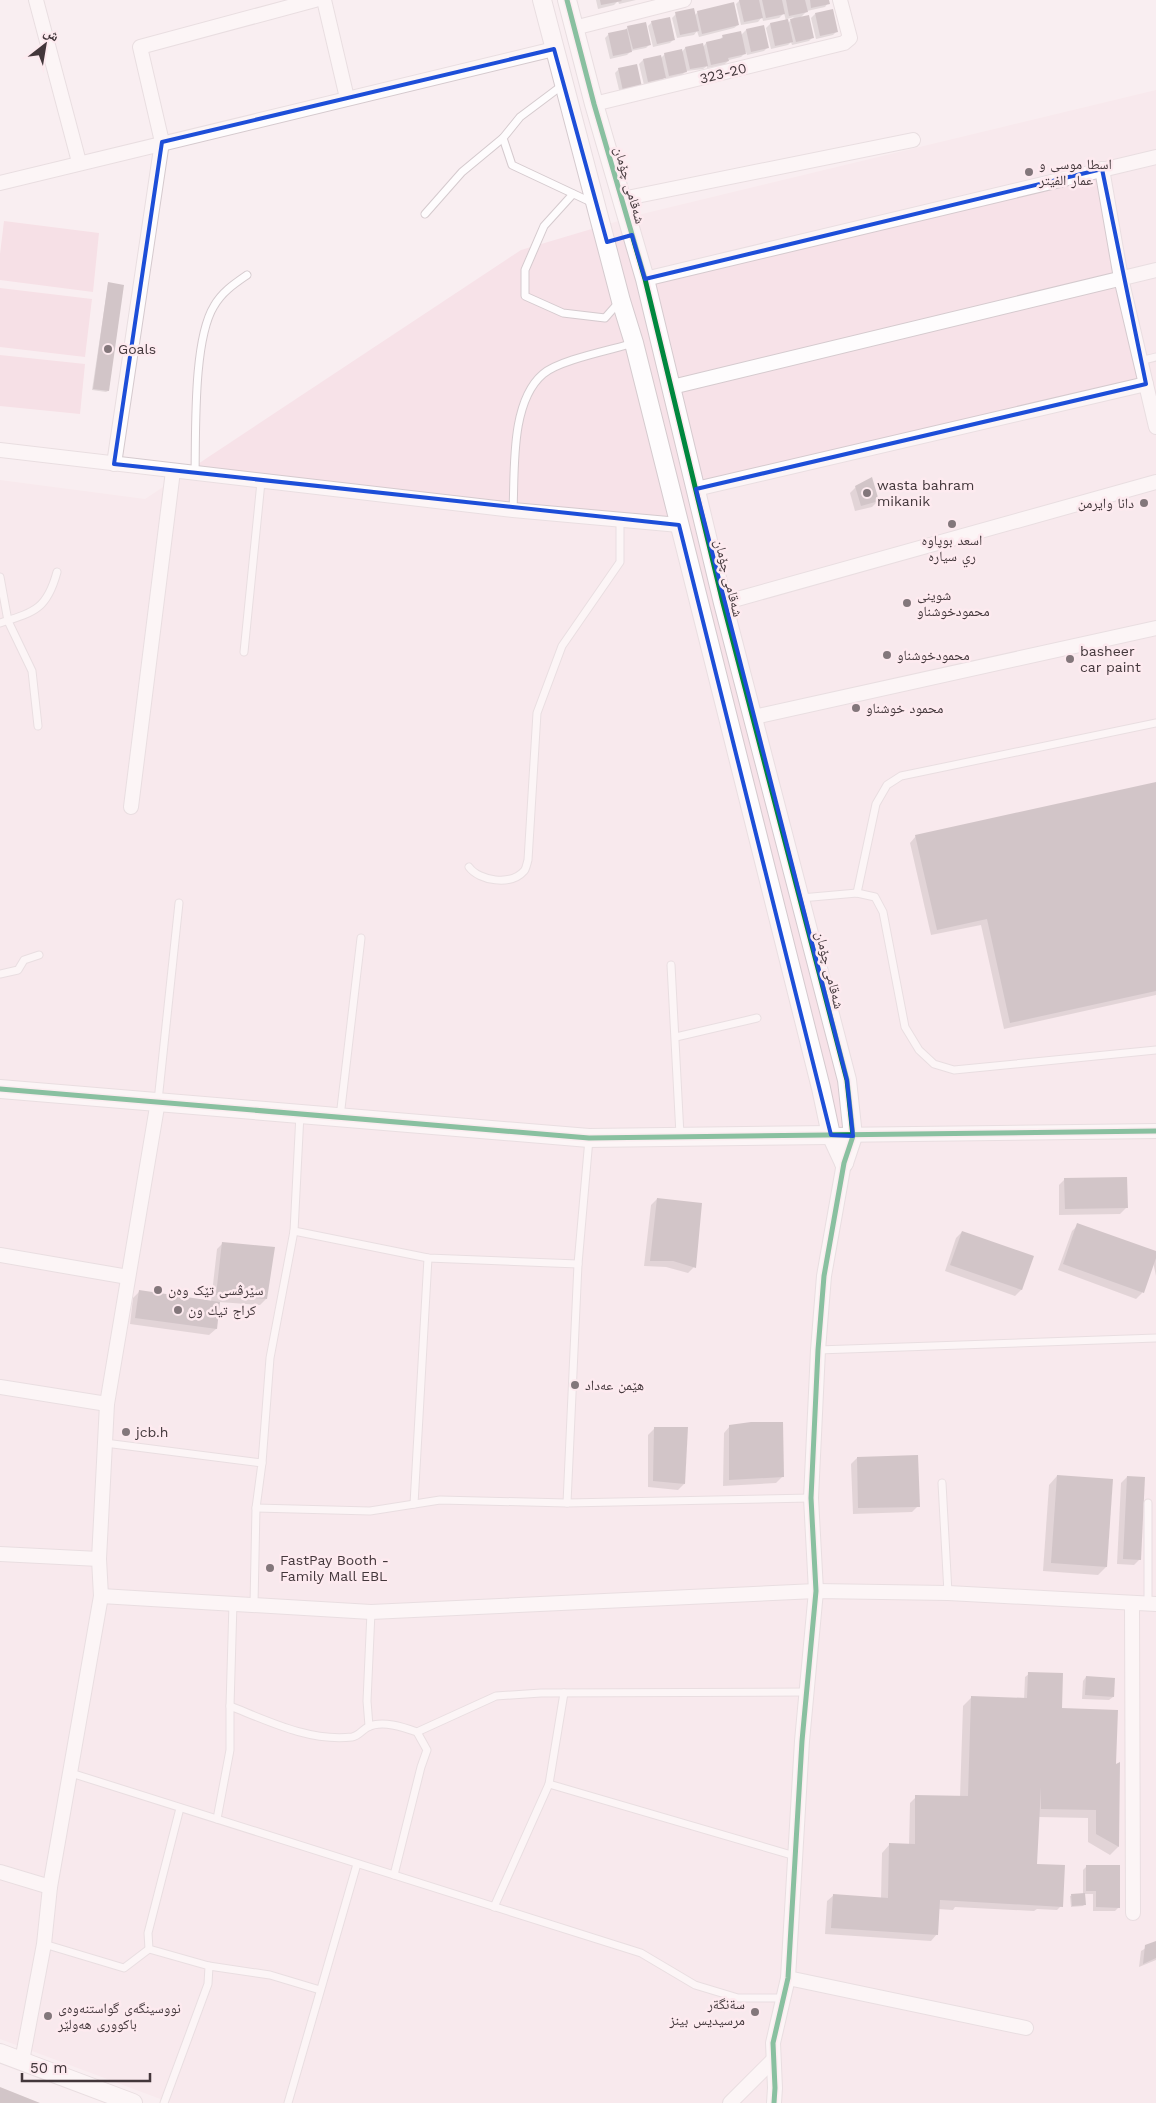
<svg xmlns="http://www.w3.org/2000/svg" width="1156" height="2103" font-family="'Work Sans','Noto Naskh Arabic',sans-serif">
	<style>
		.built { fill: #f7e2e8 }
		.green { fill: #f2ced9 }
		.shadow { fill: #0003; fill-rule: evenodd }
		.building { fill: #a29398 }
		.lines { fill: none; stroke-linecap: round; stroke-linejoin: round }
		.service-casing { stroke: #d5cace; stroke-width: 9 }
		.minor-casing { stroke: #d5cace; stroke-width: 16 }
		.tertiary-casing { stroke: #d5cace; stroke-width: 20 }
		.service { stroke: #fefcfd; stroke-width: 7 }
		.minor { stroke: #fefcfd; stroke-width: 14 }
		.tertiary { stroke: #fefcfd; stroke-width: 18 }
		.cycleway-casing { stroke: #fdeaef; stroke-width: 8 }
		.cycleway { stroke: #00873e; stroke-width: 5 }
		.marked { fill: none; stroke: #1d4ed8; stroke-width: 4; stroke-linejoin: round }
		.poi-dot { fill: #83777b; stroke: #fdeaef; stroke-width: 2 }
		.labels { text-anchor: middle; stroke-width: 5; stroke-linejoin: round; paint-order: stroke }
		.street-label { font-size: 14px; fill: #43373b; stroke: #fdeaef }
		.poi-label { font-size: 14px; fill: #43373b; stroke: #fdeaef; text-anchor: start }
	</style>
	<rect width="100%" height="100%" fill="#f9eef1"/>
	<polygon class="built" points="1156,90 1156,2103 171,2103 0,2039 0,480 145,499 521,250 642,214"/>
	<g class="green">
		<polygon points="4,221 99,233 93,292 0,280 0,254"/>
		<polygon points="0,288 92,299 85,357 0,347"/>
		<polygon points="0,355 85,364 80,414 0,406"/>
	</g>
	<g class="shadow">
		<polygon points="596,0 636,0 619,4 618,1 614,5 598,9"/>
		<path d="M740,0H828V3L825,7L807,11L800,18L813,37L809,41L792,45L791,42L788,45L771,49L766,28L770,24L786,21L784,13L779,18L763,21L762,17L758,22L741,25L736,4ZM794,17L788,23L787,19Z"/>
		<polygon points="698,12 738,25 734,28 699,37 697,31 694,35 677,38 672,18 676,14 694,16"/>
		<polygon points="815,14 837,31 833,35 816,39 811,18"/>
		<polygon points="652,22 674,39 670,43 653,47 648,26"/>
		<polygon points="763,26 768,47 764,51 747,55 746,52 741,57 729,60 724,65 707,68 707,66 703,69 686,71 682,75 665,79 665,77 661,81 644,85 639,64 643,60 661,58 665,54 682,52 685,48 703,47 706,43 719,41 723,36 741,35 746,30"/>
		<polygon points="628,27 650,44 646,48 631,51 627,55 610,59 605,38 609,34 624,31"/>
		<polygon points="619,69 641,86 620,94 615,73"/>
		<polygon points="108,284 108,391 106,392 92,390"/>
		<polygon points="856,487 878,501 872,507 855,511 850,493"/>
		<polygon points="1156,783 1156,995 1004,1029 981,925 931,935 910,843 916,836"/>
		<polygon points="1065,1179 1126,1208 1120,1214 1059,1215 1059,1185"/>
		<polygon points="657,1199 694,1267 688,1273 666,1267 644,1266 651,1205"/>
		<polygon points="1078,1225 1156,1253 1156,1276 1153,1262 1142,1293 1136,1299 1058,1270 1072,1231"/>
		<polygon points="962,1232 1033,1257 1021,1290 1015,1296 945,1271 956,1238"/>
		<polygon points="223,1243 266,1299 260,1305 219,1302 216,1329 209,1335 130,1324 133,1298 139,1292 211,1302 217,1249"/>
		<polygon points="730,1426 782,1477 776,1483 723,1486 724,1433"/>
		<polygon points="654,1429 684,1484 678,1490 648,1487 648,1435"/>
		<polygon points="857,1458 918,1506 912,1512 853,1514 851,1464"/>
		<polygon points="1057,1476 1106,1567 1098,1575 1043,1571 1049,1485"/>
		<polygon points="1127,1477 1140,1559 1134,1565 1117,1564 1121,1483"/>
		<polygon points="1029,1674 1115,1766 1119,1764 1118,1847 1110,1855 1088,1842 1088,1818 1038,1817 1036,1865 1061,1906 1057,1910 1037,1909 1034,1911 955,1907 953,1910 938,1909 937,1934 931,1941 825,1934 827,1901 834,1895 881,1898 882,1853 890,1844 909,1845 910,1803 916,1797 960,1797 963,1706 971,1698 1024,1700 1025,1677"/>
		<polygon points="1086,1677 1113,1697 1109,1700 1082,1699 1083,1681"/>
		<polygon points="1087,1866 1119,1907 1115,1911 1093,1911 1093,1894 1083,1894 1084,1905 1083,1906 1071,1907 1070,1896 1083,1894 1083,1870"/>
		<polygon points="1156,1942 1156,1960 1139,1967 1141,1951"/>
	</g>
	<g class="building">
		<polygon points="600,0 621,0 622,1 601,5"/>
		<polygon points="739,0 759,0 763,18 744,22"/>
		<polygon points="762,0 782,0 785,14 766,18"/>
		<polygon points="786,0 805,0 808,12 789,16"/>
		<polygon points="810,0 829,0 830,4 811,8"/>
		<polygon points="734,2 739,25 702,34 697,11"/>
		<polygon points="694,8 699,31 680,35 675,12"/>
		<polygon points="833,9 838,32 820,36 815,13"/>
		<polygon points="809,15 814,38 796,42 790,19"/>
		<polygon points="670,17 675,40 657,44 651,21"/>
		<polygon points="788,19 793,42 775,46 770,23"/>
		<polygon points="646,22 651,45 633,49 627,26"/>
		<polygon points="764,25 769,48 751,52 746,29"/>
		<polygon points="627,29 632,52 613,56 608,33"/>
		<polygon points="741,31 746,54 728,58 729,61 711,65 706,42 723,38 722,35"/>
		<polygon points="703,43 708,66 690,69 685,47"/>
		<polygon points="682,49 687,72 669,76 664,53"/>
		<polygon points="661,55 666,78 648,82 643,59"/>
		<polygon points="637,64 642,87 623,91 618,68"/>
		<polygon points="108,282 124,285 109,391 93,389"/>
		<polygon points="872,477 879,501 861,506 855,486"/>
		<polygon points="1156,782 1156,991 1010,1023 987,919 937,930 915,835"/>
		<polygon points="1127,1177 1128,1208 1065,1209 1064,1178"/>
		<polygon points="657,1198 702,1203 696,1268 673,1261 650,1261"/>
		<polygon points="1077,1223 1156,1251 1156,1258 1144,1293 1063,1264"/>
		<polygon points="962,1231 1034,1256 1022,1290 950,1265"/>
		<polygon points="222,1242 275,1247 267,1299 216,1295"/>
		<polygon points="139,1290 220,1302 217,1329 135,1318"/>
		<polygon points="751,1422 783,1422 784,1477 729,1480 729,1425"/>
		<polygon points="654,1427 688,1427 685,1484 653,1481"/>
		<polygon points="918,1455 920,1507 858,1508 857,1457"/>
		<polygon points="1057,1475 1113,1479 1107,1567 1051,1563"/>
		<polygon points="1127,1476 1145,1477 1141,1560 1123,1559"/>
		<polygon points="1028,1672 1063,1673 1062,1708 1118,1710 1116,1764 1120,1762 1119,1847 1096,1834 1096,1810 1041,1809 1041,1787 1037,1864 1065,1865 1063,1907 940,1900 938,1935 831,1928 833,1894 888,1898 889,1843 915,1844 915,1795 968,1796 971,1696 1027,1698"/>
		<polygon points="1086,1676 1115,1678 1114,1697 1085,1695"/>
		<polygon points="1086,1865 1120,1865 1120,1908 1096,1907 1096,1891 1086,1891"/>
		<polygon points="1085,1893 1086,1905 1072,1906 1071,1894"/>
		<polygon points="1156,1941 1156,1958 1143,1964 1145,1945"/>
		<polygon points="0,2087 40,2103 0,2103"/>
	</g>
	<g class="lines">
		<g class="service-casing">
			<g id="service">
				<polyline points="564,84 520,117 503,138 512,165 593,203"/>
				<polyline points="573,194 544,226 525,270 525,296 563,313 605,318 620,301"/>
				<polyline points="425,214 462,172 503,138"/>
				<polyline points="1140,361 1156,357"/>
				<path d="M195,473C196,432 193,340 214,306C222,292 234,284 247,275"/>
				<path d="M513,510C515,471 510,402 543,374C559,360 611,350 634,343"/>
				<polyline points="0,577 8,621 32,671 38,726"/>
				<path d="M0,623C35,612 47,609 57,572"/>
				<polyline points="244,652 261,482"/>
				<path d="M469,867C479,881 511,886 524,871C526,869 527,863 528,860L537,713L562,646L620,562V520"/>
				<polyline points="857,893 876,804 887,785 901,776 1156,723"/>
				<polyline points="801,898 857,893 875,897 883,912 905,1027 919,1050 934,1064 954,1070 1156,1050"/>
				<polyline points="671,965 680,1135"/>
				<polyline points="0,974 18,970 24,960 39,955"/>
				<polyline points="676,1037 757,1018"/>
				<polyline points="158,1101 179,903"/>
				<polyline points="340,1117 361,938"/>
				<polyline points="294,1231 428,1258 578,1264"/>
				<polyline points="818,1350 1156,1338"/>
				<polyline points="105,1443 262,1463 256,1508 254,1604"/>
				<polyline points="262,1463 270,1358 294,1231 300,1114"/>
				<polyline points="942,1483 948,1593"/>
				<polyline points="567,1503 578,1264 589,1139"/>
				<polyline points="1148,1503 1148,1604"/>
				<polyline points="414,1504 428,1258"/>
				<polyline points="256,1508 370,1511 440,1500 567,1503 811,1498"/>
				<polyline points="230,1706 233,1603"/>
				<polyline points="369,1726 367,1701 371,1612"/>
				<polyline points="417,1732 496,1696 541,1693 808,1692"/>
				<polyline points="71,1773 641,1953 695,1985 738,1998 782,1998"/>
				<polyline points="549,1784 795,1856"/>
				<path d="M217,1819L230,1750V1706C268,1721 310,1742 352,1737C359,1736 363,1729 368,1727C382,1720 403,1727 417,1732L427,1750L421,1767L394,1875"/>
				<polyline points="494,1907 549,1784 564,1693"/>
				<polyline points="44,1944 124,1968 149,1949"/>
				<polyline points="209,1966 270,1975 320,1990"/>
				<polyline points="164,2103 208,1984 209,1966 149,1949 148,1933 180,1808"/>
				<polyline points="288,2103 357,1864"/>
			</g>
		</g>
		<g class="minor-casing">
			<g id="minor">
				<polyline points="36,0 79,162"/>
				<polyline points="324,0 347,98"/>
				<polyline points="574,28 684,0"/>
				<polyline points="594,104 844,43 850,38 840,0"/>
				<polyline points="1102,169 1121,278 1156,427"/>
				<polyline points="0,183 554,49"/>
				<polyline points="622,199 913,140"/>
				<polyline points="645,279 1156,157"/>
				<polyline points="672,387 1156,270"/>
				<polyline points="0,450 513,510 679,525"/>
				<polyline points="114,464 162,142 140,47 315,0"/>
				<polyline points="696,489 1146,384"/>
				<polyline points="723,603 1156,482"/>
				<polyline points="754,717 1156,628"/>
				<polyline points="131,807 173,471"/>
				<polyline points="831,1135 1156,1131"/>
				<polyline points="0,1255 128,1277"/>
				<polyline points="0,1387 107,1404"/>
				<polyline points="0,1554 99,1559"/>
				<polyline points="101,1596 371,1612 816,1591 948,1593 1156,1604"/>
				<polyline points="1132,1603 1133,1913"/>
				<polyline points="0,1872 50,1887"/>
				<polyline points="788,1978 1026,2028"/>
				<polyline points="22,2061 44,1944 50,1887 101,1596 99,1559 107,1404 158,1101"/>
				<polyline points="730,2103 773,2060"/>
				<polyline points="774,2103 775,2088 773,2043 788,1978 802,1741 816,1591 811,1498 818,1350 824,1276 844,1163"/>
			</g>
		</g>
		<g class="tertiary-casing">
			<g id="tertiary">
				<polyline points="542,0 621,301 634,343 821,1088 831,1135 844,1163"/>
				<polyline points="567,0 594,104 645,279 723,603 847,1080 853,1136 844,1163"/>
				<polyline points="0,1089 589,1138 831,1135"/>
				<polyline points="0,2053 133,2103"/>
			</g>
		</g>
		<use href="#service" class="service"/>
		<use href="#minor" class="minor"/>
		<use href="#tertiary" class="tertiary"/>
		<g class="cycleway-casing">
			<g id="cycleway">
				<polyline points="567,0 594,104 645,279 723,603 847,1080 853,1136 844,1163 824,1276 818,1350 811,1498 816,1591 802,1741 788,1978 773,2043 775,2088 774,2103"/>
				<polyline points="0,1089 589,1138 1156,1131"/>
			</g>
		</g>
		<use href="#cycleway" class="cycleway"/>
	</g>
	<path d="M0 0H1156V2103H0ZM554,49L607,242L632,235L645,279L1102,169L1146,384L696,489L847,1080L853,1136L831,1135L679,525L114,464L162,142Z" fill="#f9eef1" fill-opacity=".55" fill-rule="evenodd"/>
	<path class="marked" d="M554,49L607,242L632,235L645,279L1102,169L1146,384L696,489L847,1080L853,1136L831,1135L679,525L114,464L162,142Z"/>
	<g class="poi-dot">
		<circle cx="1029" cy="172" r="5"/>
		<circle cx="108" cy="349" r="5"/>
		<circle cx="867" cy="493" r="5"/>
		<circle cx="1144" cy="503" r="5"/>
		<circle cx="952" cy="524" r="5"/>
		<circle cx="907" cy="603" r="5"/>
		<circle cx="887" cy="655" r="5"/>
		<circle cx="1070" cy="659" r="5"/>
		<circle cx="856" cy="708" r="5"/>
		<circle cx="158" cy="1290" r="5"/>
		<circle cx="178" cy="1310" r="5"/>
		<circle cx="575" cy="1385" r="5"/>
		<circle cx="126" cy="1432" r="5"/>
		<circle cx="270" cy="1568" r="5"/>
		<circle cx="755" cy="2012" r="5"/>
		<circle cx="48" cy="2016" r="5"/>
	</g>
	<g class="labels">
		<g class="street-label">
			<text transform="translate(723 73) rotate(-14)" y="5">323-20</text>
			<text transform="translate(630 185) rotate(74)" y="5">شەقامی چۆمان</text>
			<text transform="translate(729 578) rotate(76)" y="5">شەقامی چۆمان</text>
			<text transform="translate(830 970) rotate(76)" y="5">شەقامی چۆمان</text>
		</g>
		<g class="poi-label">
			<text x="1039" y="169">اسطا موسى و<tspan x="1039" dy="16">عمار الفيتر</tspan></text>
			<text x="118" y="354">Goals</text>
			<text x="877" y="490">wasta bahram<tspan x="877" dy="16">mikanik</tspan></text>
			<text x="1134" y="508" text-anchor="end">دانا وایرمن</text>
			<text x="952" y="545" text-anchor="middle">اسعد بوپاوه<tspan x="952" dy="16">ري سياره</tspan></text>
			<text x="917" y="600">شوينى<tspan x="917" dy="16">محمودخوشناو</tspan></text>
			<text x="1080" y="656">basheer<tspan x="1080" dy="16">car paint</tspan></text>
			<text x="897" y="660">محمودخوشناو</text>
			<text x="866" y="713">محمود خوشناو</text>
			<text x="168" y="1295">سێرڤسی تێک وەن</text>
			<text x="188" y="1315">كراج تيك ون</text>
			<text x="585" y="1390">هێمن عەداد</text>
			<text x="136" y="1437">jcb.h</text>
			<text x="280" y="1565">FastPay Booth -<tspan x="280" dy="16">Family Mall EBL</tspan></text>
			<text x="745" y="2009" text-anchor="end">سةنگةر<tspan x="745" dy="16">مرسيديس بينز</tspan></text>
			<text x="58" y="2013">نووسینگەی گواستنەوەی<tspan x="58" dy="16">باکووری هەولێر</tspan></text>
		</g>
	</g>
	<g transform="translate(45 45) rotate(31)" stroke="#fdeaef" stroke-width="4" paint-order="stroke">
	<path d="M0-4L9 19L0 12L-9 19Z" fill="#43373b"/>
	<text y="-8" font-size="14" font-weight="bold" text-anchor="middle" fill="#43373b">ش</text>
	</g>
	<path d="M22 2073v8h128v-8" fill="none" stroke="#43373b" stroke-width="2.5"/>
	<text x="30" y="2073" font-size="15" fill="#43373b" stroke="#fdeaef" stroke-width="4" paint-order="stroke">50 m</text>
</svg>
